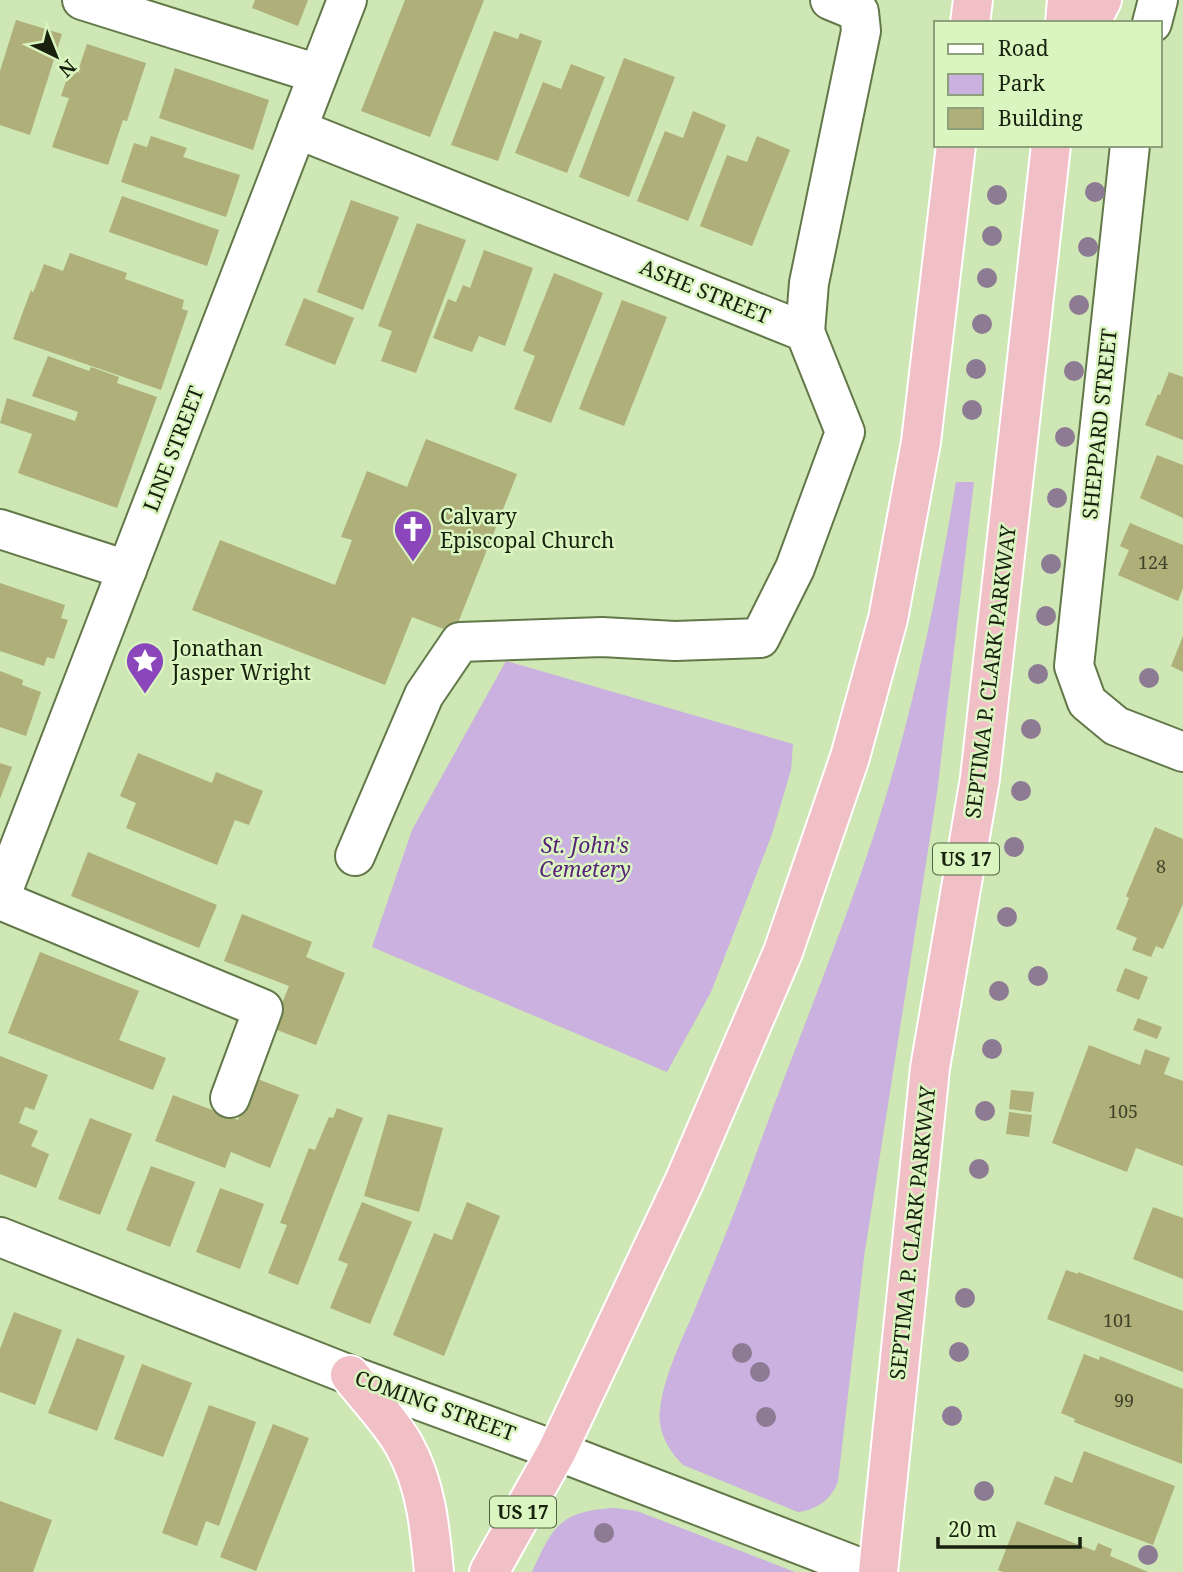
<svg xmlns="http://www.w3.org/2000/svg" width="1183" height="1572" font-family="'Noto Serif',serif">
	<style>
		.green { fill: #cab1e0 }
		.building { fill: #aeaf79 }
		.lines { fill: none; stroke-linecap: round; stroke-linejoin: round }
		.minor-casing { stroke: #627849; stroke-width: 42 }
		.highway-casing { stroke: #fff; stroke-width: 42 }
		.minor { stroke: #fff; stroke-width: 38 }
		.highway { stroke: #f1bfc6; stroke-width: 38 }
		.tree { fill: #8d7b94 }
		.labels { text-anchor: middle; stroke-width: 5; stroke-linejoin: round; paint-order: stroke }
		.number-label { font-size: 18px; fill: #3e4429 }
		.shield { fill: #dbf5c0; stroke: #526143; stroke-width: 2 }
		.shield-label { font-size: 19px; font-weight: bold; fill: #18210e }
		.street-label { font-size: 21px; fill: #18210e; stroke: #dbf5c0 }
		.poi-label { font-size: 21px; fill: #18210e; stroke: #dbf5c0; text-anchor: start }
		.park-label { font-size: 21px; font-style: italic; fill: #572279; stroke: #dbf5c0 }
	</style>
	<rect width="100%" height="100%" fill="#cee7b4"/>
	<g class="green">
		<path d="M956,482H974L937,793L864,1257L838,1481C832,1499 817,1510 798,1512L683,1465C668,1450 657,1431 660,1409C665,1372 683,1338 697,1304C719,1252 740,1199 759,1146C798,1038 843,932 878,822C913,711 937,597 956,482Z"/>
		<polygon points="506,661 793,744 791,770 772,834 711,992 667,1072 372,947 412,830"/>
		<path d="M615,1508L637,1511L795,1572H532C553,1525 561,1511 615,1508Z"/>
	</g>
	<g class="building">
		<polygon points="255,0 308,0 298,26 252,8"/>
		<polygon points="405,0 484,0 430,137 361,111"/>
		<polygon points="16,20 62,34 30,135 0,125 0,71"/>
		<polygon points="494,31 518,39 520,33 542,41 498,161 451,145"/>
		<polygon points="87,44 146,63 127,121 123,120 108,165 52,147 69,98 61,96 70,69 78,71"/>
		<polygon points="624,58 675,77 629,197 579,177"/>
		<polygon points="571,64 605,77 567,173 515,153 543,82 561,89"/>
		<polygon points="175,68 269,100 253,150 159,118"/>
		<polygon points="693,111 726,125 688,221 637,201 665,131 683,138"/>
		<polygon points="151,136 187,148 183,157 240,175 226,217 121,182 134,143 147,147"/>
		<polygon points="757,136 790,150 752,246 700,226 727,155 747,162"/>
		<polygon points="122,196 219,230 207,266 109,232"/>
		<polygon points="351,200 399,217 363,310 317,292"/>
		<polygon points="417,223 466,240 416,373 381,361 392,331 378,326"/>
		<polygon points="484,250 533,268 505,346 479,336 472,352 433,338 448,299 456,302 463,285 470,288"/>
		<polygon points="70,253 127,273 125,279 184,300 182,309 188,311 161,390 13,339 31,290 33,293 44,264 63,271"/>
		<polygon points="554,273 603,293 551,423 514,409 535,356 523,351"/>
		<polygon points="304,298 354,318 335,365 285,345"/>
		<polygon points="622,300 667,317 624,426 579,409"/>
		<polygon points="48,356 89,371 91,367 119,377 117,383 157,397 117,508 18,473 32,434 0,423 7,398 75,421 78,412 32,396"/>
		<polygon points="1169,372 1183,377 1183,440 1145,425 1158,394 1160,395"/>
		<polygon points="426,439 517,474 454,633 412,617 385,685 192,610 220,540 335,585 352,540 341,537 367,471 407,487"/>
		<polygon points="1157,455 1183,465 1183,518 1140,498"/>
		<polygon points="1130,523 1183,545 1183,588 1178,601 1118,575 1129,550 1120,546"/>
		<polygon points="0,583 65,605 61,618 68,620 54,659 47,657 44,666 0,651"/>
		<polygon points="1183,636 1183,672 1171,666"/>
		<polygon points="0,671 23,680 22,685 41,692 26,736 0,727"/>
		<polygon points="138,753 212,783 216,772 263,791 249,825 235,820 217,865 126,828 136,803 120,796"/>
		<polygon points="0,763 12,767 0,799"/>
		<polygon points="1155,827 1183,839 1183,904 1163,949 1156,946 1151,957 1132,950 1137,938 1116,929 1129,898 1126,896"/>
		<polygon points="88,852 217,905 199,948 71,896"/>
		<polygon points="242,914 312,942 306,957 345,973 316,1045 272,1028 289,986 224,961"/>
		<polygon points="40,952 139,991 119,1040 166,1058 153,1090 8,1033"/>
		<polygon points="1125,968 1148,977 1139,1000 1116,991"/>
		<polygon points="1138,1018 1162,1027 1157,1039 1133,1030"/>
		<polygon points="1089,1045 1140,1065 1145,1049 1170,1058 1164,1074 1183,1081 1183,1166 1136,1148 1127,1172 1052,1143"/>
		<polygon points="0,1056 48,1075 34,1110 25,1107 19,1123 38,1131 31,1146 49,1154 36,1188 0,1174"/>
		<polygon points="255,1078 299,1095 270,1168 231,1152 225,1168 155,1141 173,1095 238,1120"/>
		<polygon points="1011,1090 1034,1092 1031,1112 1009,1109"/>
		<polygon points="337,1108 363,1118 298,1285 268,1273 287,1225 280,1223 309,1148 315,1150 329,1117 333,1118"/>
		<polygon points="1009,1112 1032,1115 1029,1137 1006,1134"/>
		<polygon points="388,1114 443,1128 419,1212 364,1196"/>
		<polygon points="90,1118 132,1134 100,1215 58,1199"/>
		<polygon points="151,1166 195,1182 170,1247 126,1230"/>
		<polygon points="220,1188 264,1204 240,1269 196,1252"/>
		<polygon points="362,1202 412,1222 370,1324 330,1308 348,1264 338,1260"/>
		<polygon points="467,1202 500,1216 444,1356 393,1335 434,1233 452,1240"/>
		<polygon points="1153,1207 1183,1218 1183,1279 1133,1259"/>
		<polygon points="1066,1270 1078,1274 1078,1272 1183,1311 1183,1372 1047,1319"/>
		<polygon points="14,1312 62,1330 35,1405 0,1392 0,1349"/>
		<polygon points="77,1338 125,1356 97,1431 48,1413"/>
		<polygon points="1084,1354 1099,1360 1100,1356 1183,1389 1182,1464 1074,1422 1075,1419 1061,1413"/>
		<polygon points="142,1364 192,1383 163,1457 114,1439"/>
		<polygon points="209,1405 256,1422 219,1526 206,1521 197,1546 162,1533"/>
		<polygon points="273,1424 309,1438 256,1571 220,1557"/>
		<polygon points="1084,1451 1175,1486 1153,1545 1044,1504 1055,1476 1072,1483"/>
		<polygon points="0,1501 52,1520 33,1572 0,1572"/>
		<polygon points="1017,1521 1095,1551 1098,1543 1112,1549 1110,1556 1148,1572 1003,1572 998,1570"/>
	</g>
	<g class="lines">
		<g class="minor-casing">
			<g id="minor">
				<polyline points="82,0 318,74"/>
				<polyline points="1152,23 1158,0"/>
				<polyline points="297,129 805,332 845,432 795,568 760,638 675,641 602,637 460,642 424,695 355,856"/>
				<polyline points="1130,145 1074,666 1087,702 1116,726 1183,752"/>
				<polyline points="805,332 809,283 861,31 859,12 830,0"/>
				<polyline points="0,529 127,570"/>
				<polyline points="0,898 347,0"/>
				<polyline points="0,900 263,1009 230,1098"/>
				<polyline points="0,1237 350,1375 557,1451 871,1572"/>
			</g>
		</g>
		<g class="highway-casing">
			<g id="highway">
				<polyline points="970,23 973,0"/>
				<polyline points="1065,23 1067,0"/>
				<polyline points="1090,23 1102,0"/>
				<path d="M350,1375C367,1397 390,1420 404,1445C426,1484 430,1528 434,1572"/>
				<polyline points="489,1572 557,1451 684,1182 783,952 850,757 888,619 921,442 956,145"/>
				<polyline points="878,1572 930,1068 980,778 1051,145"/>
			</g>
		</g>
		<use href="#minor" class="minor"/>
		<use href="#highway" class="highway"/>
	</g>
	<g class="tree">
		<circle cx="1095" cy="192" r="10"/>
		<circle cx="997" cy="195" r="10"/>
		<circle cx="992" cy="236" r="10"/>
		<circle cx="1088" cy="247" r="10"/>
		<circle cx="987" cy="278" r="10"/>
		<circle cx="1079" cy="305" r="10"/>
		<circle cx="982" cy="324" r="10"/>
		<circle cx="976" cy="369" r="10"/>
		<circle cx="1074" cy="371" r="10"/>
		<circle cx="972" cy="410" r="10"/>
		<circle cx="1065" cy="437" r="10"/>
		<circle cx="1057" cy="498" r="10"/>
		<circle cx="1051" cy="564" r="10"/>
		<circle cx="1046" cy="616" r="10"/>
		<circle cx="1038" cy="674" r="10"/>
		<circle cx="1149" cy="678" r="10"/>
		<circle cx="1031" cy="729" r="10"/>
		<circle cx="1021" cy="791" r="10"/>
		<circle cx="1014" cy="847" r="10"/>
		<circle cx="1007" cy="917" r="10"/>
		<circle cx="1038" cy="976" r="10"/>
		<circle cx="999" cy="991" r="10"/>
		<circle cx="992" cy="1049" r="10"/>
		<circle cx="985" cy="1111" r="10"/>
		<circle cx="979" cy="1169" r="10"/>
		<circle cx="965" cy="1298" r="10"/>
		<circle cx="959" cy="1352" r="10"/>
		<circle cx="742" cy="1353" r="10"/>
		<circle cx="760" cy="1372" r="10"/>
		<circle cx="952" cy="1416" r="10"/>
		<circle cx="766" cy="1417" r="10"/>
		<circle cx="984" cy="1491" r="10"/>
		<circle cx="604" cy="1533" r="10"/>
		<circle cx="1148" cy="1555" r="10"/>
	</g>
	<defs>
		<g id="church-pin" transform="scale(2.0125)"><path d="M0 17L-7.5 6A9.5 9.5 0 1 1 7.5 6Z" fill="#8a46ba" stroke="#dbf5c0"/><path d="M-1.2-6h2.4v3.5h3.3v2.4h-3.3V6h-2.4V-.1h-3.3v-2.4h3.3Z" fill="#fff"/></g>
		<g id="sight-pin" transform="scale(2.0125)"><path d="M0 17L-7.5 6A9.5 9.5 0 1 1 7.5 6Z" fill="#8a46ba" stroke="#dbf5c0"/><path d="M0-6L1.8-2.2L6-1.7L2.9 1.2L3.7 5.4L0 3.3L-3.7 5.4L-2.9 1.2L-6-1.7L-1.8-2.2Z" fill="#fff"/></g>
	</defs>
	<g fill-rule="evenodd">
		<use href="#church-pin" x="413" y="529"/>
		<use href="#sight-pin" x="145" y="661"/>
	</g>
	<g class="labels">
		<g class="number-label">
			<text x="1153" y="569">124</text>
			<text x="1161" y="873">8</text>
			<text x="1123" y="1118">105</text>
			<text x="1118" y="1327">101</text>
			<text x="1124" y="1407">99</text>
		</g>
		<g class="shield">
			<rect x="933" y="843.5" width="66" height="31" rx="5"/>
			<rect x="490" y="1496.5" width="66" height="31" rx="5"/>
		</g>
		<g class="shield-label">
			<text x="966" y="866">US 17</text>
			<text x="523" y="1519">US 17</text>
		</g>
		<g class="street-label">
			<text transform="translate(705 292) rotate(22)" y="7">ASHE STREET</text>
			<text transform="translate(1100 424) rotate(-84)" y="7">SHEPPARD STREET</text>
			<text transform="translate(174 449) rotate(-69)" y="7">LINE STREET</text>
			<text transform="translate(991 672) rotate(-83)" y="7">SEPTIMA P. CLARK PARKWAY</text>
			<text transform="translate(913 1233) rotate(-84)" y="7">SEPTIMA P. CLARK PARKWAY</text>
			<text transform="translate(435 1406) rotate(20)" y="7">COMING STREET</text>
		</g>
		<g class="poi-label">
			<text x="440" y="524">Calvary<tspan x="440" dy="24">Episcopal Church</tspan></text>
			<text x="172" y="656">Jonathan<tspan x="172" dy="24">Jasper Wright</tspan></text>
		</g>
		<g class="park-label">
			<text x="585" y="853">St. John's<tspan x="585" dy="24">Cemetery</tspan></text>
		</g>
	</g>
	<rect x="934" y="21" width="228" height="126" fill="#dbf5c0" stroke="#8da079" stroke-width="2"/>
	<rect x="948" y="44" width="35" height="10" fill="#ffffff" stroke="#8da079" stroke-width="2"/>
	<text x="998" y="56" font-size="21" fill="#18210e">Road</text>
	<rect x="948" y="74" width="35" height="21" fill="#cab1e0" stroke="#8da079" stroke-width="2"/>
	<text x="998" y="91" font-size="21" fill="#18210e">Park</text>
	<rect x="948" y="108" width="35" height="21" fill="#aeaf79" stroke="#8da079" stroke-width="2"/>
	<text x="998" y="126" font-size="21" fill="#18210e">Building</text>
	<g transform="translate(56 56) rotate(137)" stroke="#dbf5c0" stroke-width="5" paint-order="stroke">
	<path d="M0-5L12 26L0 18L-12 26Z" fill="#18210e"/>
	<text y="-10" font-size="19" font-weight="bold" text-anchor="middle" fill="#18210e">N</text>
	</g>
	<path d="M938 1537v10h142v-10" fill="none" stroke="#18210e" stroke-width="3.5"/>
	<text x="948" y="1537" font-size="21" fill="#18210e" stroke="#dbf5c0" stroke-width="5" paint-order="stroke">20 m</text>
</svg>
